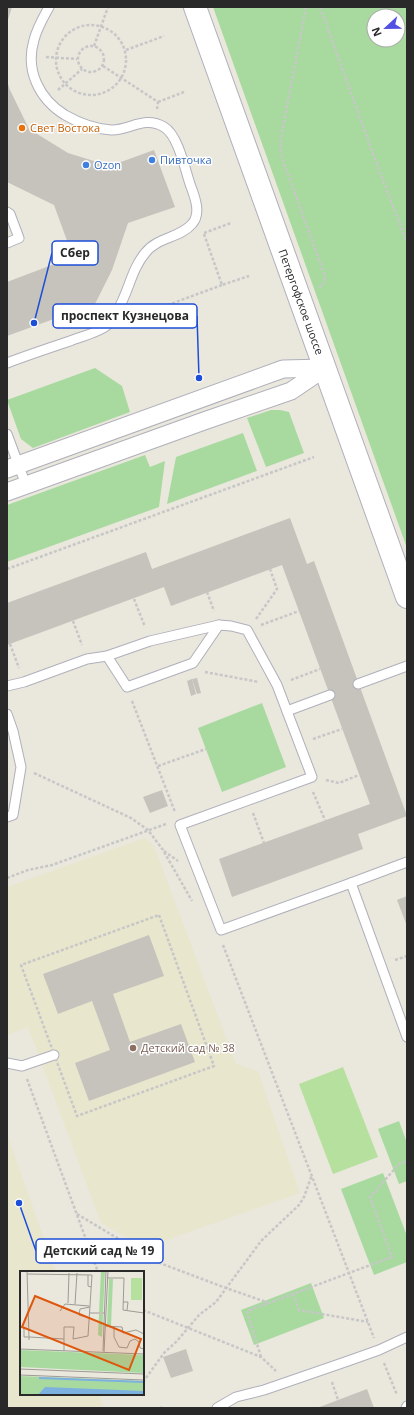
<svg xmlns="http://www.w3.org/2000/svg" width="414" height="1415" font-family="'Open Sans',sans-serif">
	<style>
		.education { fill: #e9e6ce }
		.green { fill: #a8daa0; fill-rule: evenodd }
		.pitch { fill: #b6e09d }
		.building { fill: #c5c3bc }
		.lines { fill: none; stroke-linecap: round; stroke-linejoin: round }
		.lane-casing { stroke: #b0b0bb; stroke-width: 11 }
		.street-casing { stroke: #b0b0bb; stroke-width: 19 }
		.secondary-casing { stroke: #b0b0bb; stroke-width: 24 }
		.path { stroke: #c7c7c7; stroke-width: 2.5; stroke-dasharray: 3 2; stroke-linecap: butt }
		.lane { stroke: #fff; stroke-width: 9 }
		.street { stroke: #fff; stroke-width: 17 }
		.secondary { stroke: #fff; stroke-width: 22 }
		.food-dot { fill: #e8710a; stroke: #fff; stroke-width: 1.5 }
		.shop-dot { fill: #3f7fe0; stroke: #fff; stroke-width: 1.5 }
		.education-dot { fill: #8d6e63; stroke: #fff; stroke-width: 1.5 }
		.labels { text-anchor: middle; stroke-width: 3; stroke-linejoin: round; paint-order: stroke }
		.food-label { font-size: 11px; fill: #c56008; stroke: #fff; text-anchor: start }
		.shop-label { font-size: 11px; fill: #366cbe; stroke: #fff; text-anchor: start }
		.street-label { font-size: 11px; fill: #292929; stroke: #fff }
		.education-label { font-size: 11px; fill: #785e54; stroke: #fff; text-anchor: start }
		.inset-river { fill: none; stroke: #7cb1df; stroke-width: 2 }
		.inset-road { fill: none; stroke: #9d9b95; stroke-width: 1 }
		.view { fill: #de570d; fill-opacity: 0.15; stroke: #de570d; stroke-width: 2 }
		.inset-edge { fill: none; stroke: #292929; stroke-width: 2 }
		.leader { fill: none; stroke: #1d4ed8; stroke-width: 1.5 }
		.callout-dot { fill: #1d4ed8; stroke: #fff; stroke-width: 1.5 }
		.callout { fill: #fff; stroke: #1d4ed8; stroke-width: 1.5 }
		.callout-label { font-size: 12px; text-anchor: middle; font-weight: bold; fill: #292929 }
	</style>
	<rect width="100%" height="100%" fill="#eae7dd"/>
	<g class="education">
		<polygon points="145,838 154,846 236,1064 258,1071 300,1193 144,1248 101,1223 28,1027 7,1035 7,887"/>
		<polygon points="7,1134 56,1272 21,1272 21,1394 99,1394 103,1406 97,1408 7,1408"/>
	</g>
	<g class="green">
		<path d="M213,7H407V548ZM374,16H398V40H374Z"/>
		<polygon points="95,368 122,386 130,412 33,448 21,439 7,400"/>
		<polygon points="271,410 280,410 289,412 304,453 266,467 247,418"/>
		<polygon points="243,433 257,471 167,504 176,457"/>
		<polygon points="145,455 150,467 165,461 159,507 7,562 7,505"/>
		<polygon points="262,703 286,767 222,792 198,728"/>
		<polygon points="399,1121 407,1143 407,1181 399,1184 378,1129"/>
		<polygon points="383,1173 407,1236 407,1262 374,1275 341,1189"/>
		<polygon points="311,1283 324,1318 254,1345 241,1310"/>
	</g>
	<polygon class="pitch" points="343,1067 378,1157 333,1174 299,1084"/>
	<g class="building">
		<polygon points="7,7 12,7 7,23"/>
		<polygon points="7,81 10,90 29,129 68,153 110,166 154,150 175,207 128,223 112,270 95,304 7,336 7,282 73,257 54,205 7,182"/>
		<polygon points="290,518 307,564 314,561 407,816 358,834 363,849 232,897 219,859 370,804 282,565 171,606 164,587 7,645 7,603 146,552 152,569"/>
		<polygon points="197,678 201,693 197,694 192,679"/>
		<polygon points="192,679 196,694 191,696 187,681"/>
		<polygon points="162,790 168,806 150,813 143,797"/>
		<polygon points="407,896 407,926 397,900"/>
		<polygon points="149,935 164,976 113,994 130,1042 181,1024 195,1062 89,1101 75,1063 110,1050 92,1001 58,1014 43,974"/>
		<polygon points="186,1349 193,1371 171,1378 163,1357"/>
		<polygon points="367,1389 374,1408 317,1408"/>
	</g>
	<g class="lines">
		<g class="lane-casing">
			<g id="lane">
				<polyline points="7,212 10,214 19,238 7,243"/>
				<path d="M7,363C28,355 49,348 70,341C82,336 99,333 109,324C112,321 115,315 117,311C129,292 131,269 146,252C158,237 180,238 192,224C202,213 194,195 190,184C185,169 178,135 164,127C144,115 129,131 111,130C95,129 79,123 65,115C39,99 25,70 34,40C37,28 43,18 49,7"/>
				<polyline points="7,434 26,485"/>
				<polyline points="107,656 127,687 193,663 219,625"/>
				<polyline points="358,684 407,666"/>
				<polyline points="7,686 24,682 87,659 107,656 150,641 219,625 231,626 247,630 277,685 312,777 180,825 221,930 351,883"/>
				<polyline points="287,711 330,695"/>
				<polyline points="7,714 13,731 21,767 13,815 7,817"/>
				<polyline points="407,862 351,883 407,1037"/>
				<polyline points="7,1063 22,1066 54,1055"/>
				<polyline points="217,1408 236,1397 264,1390 348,1361 379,1350 407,1337"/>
				<polyline points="406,1408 407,1406"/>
			</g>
		</g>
		<g class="street-casing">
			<g id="street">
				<polyline points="7,469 283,369 325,368"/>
				<polyline points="7,492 204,421 291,391 325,368"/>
			</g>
		</g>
		<g class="secondary-casing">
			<polyline id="secondary" points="195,7 407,597"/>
		</g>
		<g class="path">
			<path d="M306,7L280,143L282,158L325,276C325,283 323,286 317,288"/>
			<polyline points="320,7 380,173 407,242"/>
			<circle cx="91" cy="60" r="35"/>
			<circle cx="91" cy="59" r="13"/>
			<polyline points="94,46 108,7"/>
			<polyline points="126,50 164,36"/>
			<polyline points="46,57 77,59"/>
			<polyline points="103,66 158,102 157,109"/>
			<polyline points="58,90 82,69"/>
			<polyline points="158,102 184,92"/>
			<polyline points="204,233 231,223"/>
			<polyline points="204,234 222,285 249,276"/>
			<polyline points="130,319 222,285"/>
			<polyline points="7,569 314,457"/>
			<polyline points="207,592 214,611"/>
			<polyline points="134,599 145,627"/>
			<polyline points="256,619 277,589 270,569"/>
			<polyline points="73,621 82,645"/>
			<polyline points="261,625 299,611"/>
			<polyline points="10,644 19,668"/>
			<polyline points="205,672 259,682"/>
			<polyline points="291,680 320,669"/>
			<polyline points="132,701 175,812"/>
			<polyline points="313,739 342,729"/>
			<polyline points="158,766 206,749"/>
			<polyline points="34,773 131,818 148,830 163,850 192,901"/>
			<polyline points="326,780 339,783 359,775"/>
			<polyline points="313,792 325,820"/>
			<polyline points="253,813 264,843"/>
			<polyline points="164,851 178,861"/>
			<polyline points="7,878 28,870 52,865 166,824"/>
			<polygon points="159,915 214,1066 77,1116 21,965"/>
			<polyline points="223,945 374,1338"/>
			<polyline points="395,960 407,956"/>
			<polyline points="27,1079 98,1272"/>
			<polyline points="77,1214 157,1262 226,1288 269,1303"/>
			<polyline points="293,1294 299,1310 368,1322"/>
			<polyline points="143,1310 261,1357 276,1371"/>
			<polyline points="261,1357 247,1311 392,1257 370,1197 399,1164 407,1161"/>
			<polyline points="384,1363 397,1395"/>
			<polyline points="143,1382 164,1353 177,1341 199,1315 216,1302 261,1241 299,1205 304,1197 312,1175"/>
			<polyline points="332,1382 338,1400"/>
			<polyline points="161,1408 162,1407"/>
		</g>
		<use href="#lane" class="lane"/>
		<use href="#street" class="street"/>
		<use href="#secondary" class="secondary"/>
	</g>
	<circle class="food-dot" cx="22" cy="128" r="4"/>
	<g class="shop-dot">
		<circle cx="152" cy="160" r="4"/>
		<circle cx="86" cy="165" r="4"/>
	</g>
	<circle class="education-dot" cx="133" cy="1048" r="4"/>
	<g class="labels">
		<g class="food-label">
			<text x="30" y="132">Свет Востока</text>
		</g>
		<g class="shop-label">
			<text x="160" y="164">Пивточка</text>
			<text x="94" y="169">Ozon</text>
		</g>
		<g class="street-label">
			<text transform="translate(301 302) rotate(70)" y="4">Петергофское шоссе</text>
		</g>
		<g class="education-label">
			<text x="141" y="1052">Детский сад № 38</text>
		</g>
	</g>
	<g transform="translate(20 1271)">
		<rect width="124" height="124" fill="#eae7dd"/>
		<path d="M81,0H85L83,41H79ZM89,8H93L91,55L87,54ZM79,43H83L82,66L78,64ZM0,79L124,84V102L0,96ZM0,105L124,110V124H0Z" fill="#a8daa0"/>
		<path d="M111,7H122V29H111Z" fill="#b6e09d"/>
		<path d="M25,116L124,120V124H18Z" fill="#7cb1df"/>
		<path class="inset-river" d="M19,107L124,111"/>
		<path class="inset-road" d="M7,0L9,66L44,68V80M7,3L72,4L68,65L53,68L54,56H44V68M68,4V15L71,16M87,7H104L103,39L124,42M103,31H108L107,39M48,32L49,2M55,33L57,2M40,40L45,33L69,35M70,42H85M70,47L59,44L60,38L70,36M0,55L4,58V66H9V69M85,55L102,56L103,62L116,59L124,63M94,55V66L99,76L107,77L110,70L115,68L119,71L120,77L124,78M0,78L124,83M83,80L86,0M84,81L88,0M0,98L124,103M0,104L124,109"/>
		<path class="view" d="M15,25L121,68L109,99L2,56Z"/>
		<rect width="124" height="124" class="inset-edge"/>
	</g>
	<path class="leader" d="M34 323L52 253M199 378L197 316M19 1203L36 1251"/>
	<g class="callout-dot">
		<circle cx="34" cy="323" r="4"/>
		<circle cx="199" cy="378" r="4"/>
		<circle cx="19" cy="1203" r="4"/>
	</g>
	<g class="callout">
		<rect x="52" y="241" width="46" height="24" rx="4"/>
		<rect x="53" y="304" width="144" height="24" rx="4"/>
		<rect x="36" y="1239" width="127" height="24" rx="4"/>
	</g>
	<g class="callout-label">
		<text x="75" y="257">Сбер</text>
		<text x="125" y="320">проспект Кузнецова</text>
		<text x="99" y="1255">Детский сад № 19</text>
	</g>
	<rect width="414" height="1415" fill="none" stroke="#292929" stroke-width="16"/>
	<g transform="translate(386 28) rotate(248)"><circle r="19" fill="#ffffff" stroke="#a9a9a9"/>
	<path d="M0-3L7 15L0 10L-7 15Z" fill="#5250e3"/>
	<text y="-6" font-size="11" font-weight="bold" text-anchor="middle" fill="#292929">N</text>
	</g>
</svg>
